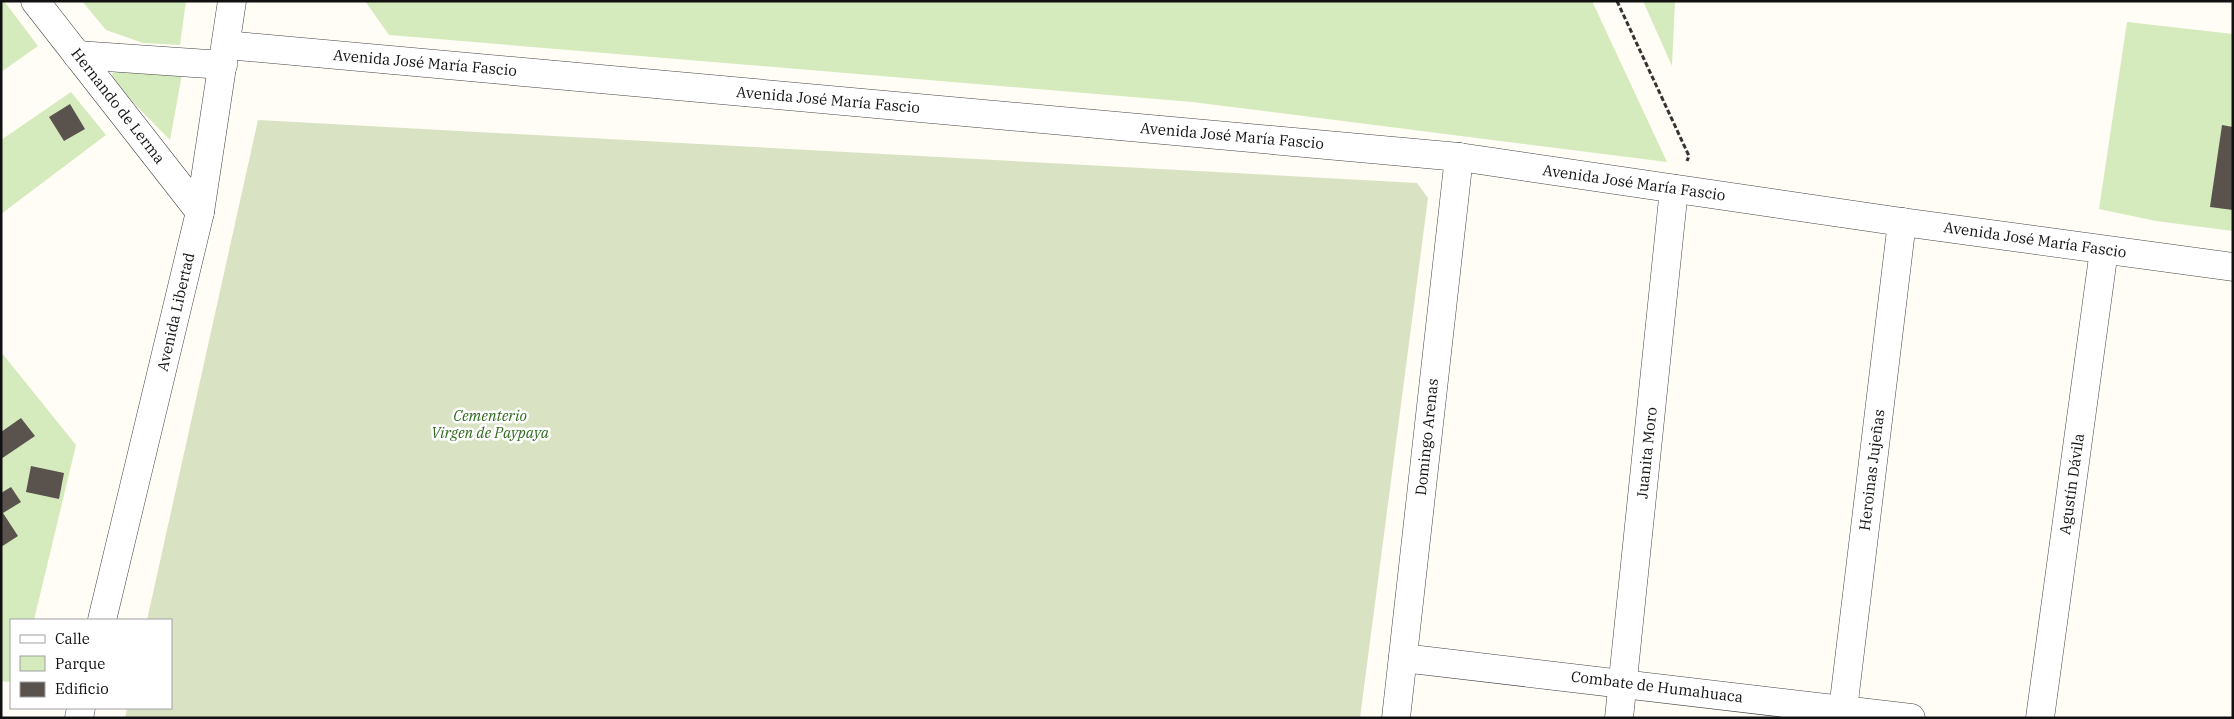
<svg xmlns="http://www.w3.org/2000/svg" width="2234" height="719" font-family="'IBM Plex Serif',serif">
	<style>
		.green { fill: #d5ebbd }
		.cemetery { fill: #d9e3c4 }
		.building { fill: #5a524d }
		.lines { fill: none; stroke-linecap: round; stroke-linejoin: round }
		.minor-casing { stroke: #444; stroke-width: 29 }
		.tertiary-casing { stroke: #444; stroke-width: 29 }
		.path { stroke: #333; stroke-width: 3; stroke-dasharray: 5 2.5; stroke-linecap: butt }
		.minor { stroke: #fff; stroke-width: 28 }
		.tertiary { stroke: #fff; stroke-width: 28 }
		.labels { text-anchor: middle; stroke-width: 5; stroke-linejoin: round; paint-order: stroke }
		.street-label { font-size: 15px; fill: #111; stroke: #fff }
		.park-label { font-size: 15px; font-style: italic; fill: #2f6b1f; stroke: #fff }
	</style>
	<rect width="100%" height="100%" fill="#fffdf5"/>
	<g class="green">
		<polygon points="1,1 4,1 38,46 1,72"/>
		<polygon points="82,1 186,1 180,45 143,43 106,30"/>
		<polygon points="365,1 1592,1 1667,162 1192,102 389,35"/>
		<polygon points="1643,1 1675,1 1672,66"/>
		<polygon points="2127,22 2233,34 2233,231 2156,221 2099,209"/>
		<polygon points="124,71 182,74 170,140 113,82 112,73"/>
		<polygon points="71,92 106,135 1,214 1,140"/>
		<polygon points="1,352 76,445 34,620 11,620 11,680 9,682 1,681"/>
	</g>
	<polygon class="cemetery" points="258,120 1417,183 1428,198 1360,718 125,718 127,708 171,708 171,620 147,620"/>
	<g class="building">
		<polygon points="70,104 85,129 64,141 49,117"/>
		<polygon points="2222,125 2233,127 2233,210 2210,207"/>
		<polygon points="21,418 35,436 1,459 1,432"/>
		<polygon points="31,466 64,473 59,499 26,492"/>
		<polygon points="11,487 21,502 3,513 18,536 1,547 1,493"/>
	</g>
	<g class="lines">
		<g class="minor-casing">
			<g id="minor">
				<polyline points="35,1 200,212"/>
				<polyline points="226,45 1459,157 1902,222 2233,267"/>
				<polyline points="77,55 223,65"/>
				<polyline points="1403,658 1911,718"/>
				<polyline points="1396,718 1459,157"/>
				<polyline points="1619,718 1674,189"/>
				<polyline points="1842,718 1902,222"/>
				<polyline points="2040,718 2104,250"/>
			</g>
		</g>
		<g class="tertiary-casing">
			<g id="tertiary">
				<polyline points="102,620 200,212 232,1"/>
				<polyline points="79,718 81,708"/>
			</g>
		</g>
		<polyline class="path" points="1617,1 1689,156 1687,161"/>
		<use href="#minor" class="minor"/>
		<use href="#tertiary" class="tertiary"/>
	</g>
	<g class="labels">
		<g class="street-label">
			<text transform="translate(425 63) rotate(5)" y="5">Avenida José María Fascio</text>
			<text transform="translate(828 100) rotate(5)" y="5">Avenida José María Fascio</text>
			<text transform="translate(118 106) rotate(52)" y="5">Hernando de Lerma</text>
			<text transform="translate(1232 136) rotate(5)" y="5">Avenida José María Fascio</text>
			<text transform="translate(1634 183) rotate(8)" y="5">Avenida José María Fascio</text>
			<text transform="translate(2035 240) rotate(8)" y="5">Avenida José María Fascio</text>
			<text transform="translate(176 312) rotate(-77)" y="5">Avenida Libertad</text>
			<text transform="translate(1427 437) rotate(-84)" y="5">Domingo Arenas</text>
			<text transform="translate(1647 453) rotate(-84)" y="5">Juanita Moro</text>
			<text transform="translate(1872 470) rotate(-83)" y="5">Heroinas Jujeñas</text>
			<text transform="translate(2072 484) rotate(-82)" y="5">Agustín Dávila</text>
			<text transform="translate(1657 687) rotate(7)" y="5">Combate de Humahuaca</text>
		</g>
		<g class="park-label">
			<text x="490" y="421">Cementerio<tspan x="490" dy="17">Virgen de Paypaya</tspan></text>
		</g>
	</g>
	<rect width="2234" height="719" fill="none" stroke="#111111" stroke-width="5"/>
	<rect x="10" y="619" width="162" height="90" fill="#ffffff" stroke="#a0a0a0"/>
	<rect x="20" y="635" width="25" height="8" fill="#ffffff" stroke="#a0a0a0"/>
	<text x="55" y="644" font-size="15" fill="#111111">Calle</text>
	<rect x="20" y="656" width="25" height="15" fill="#d5ebbd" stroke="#a0a0a0"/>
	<text x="55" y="669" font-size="15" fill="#111111">Parque</text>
	<rect x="20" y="682" width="25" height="15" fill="#5a524d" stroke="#a0a0a0"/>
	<text x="55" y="694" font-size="15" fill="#111111">Edificio</text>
</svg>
